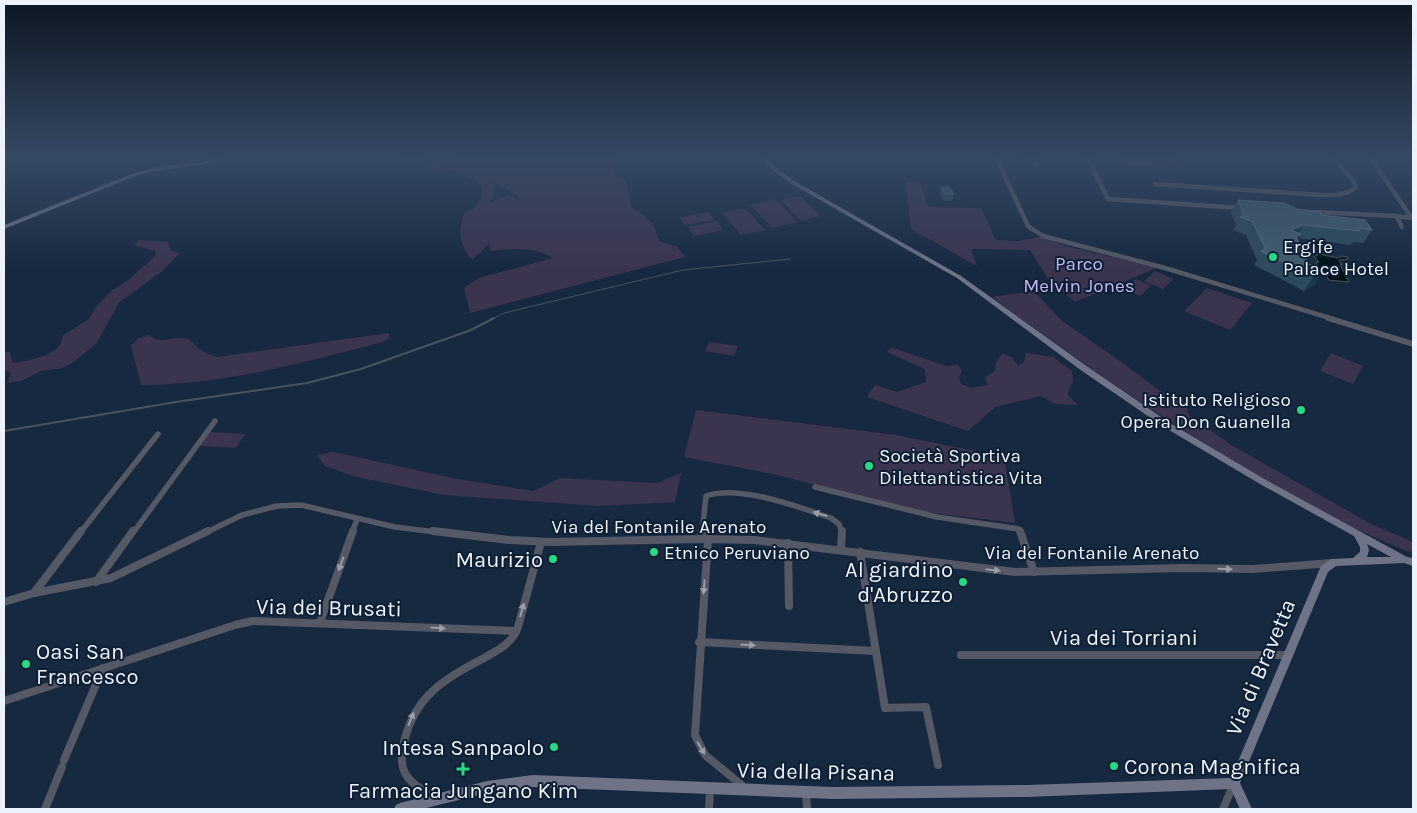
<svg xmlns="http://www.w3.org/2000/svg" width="1417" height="813" font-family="Karla,sans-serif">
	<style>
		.green { fill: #3b344f; fill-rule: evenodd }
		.water { fill: #001117; stroke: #47555c }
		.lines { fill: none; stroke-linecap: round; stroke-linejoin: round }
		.stream-far1 { stroke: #47555c; stroke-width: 1 }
		.stream { stroke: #47555c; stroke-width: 2 }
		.street-far2 { stroke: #555865; stroke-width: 4.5 }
		.street-far1 { stroke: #555865; stroke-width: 5.5 }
		.street { stroke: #555865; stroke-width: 8 }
		.secondary { fill: #6f7388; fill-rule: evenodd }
		.wall { fill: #2d4b5c }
		.shaded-wall { fill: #1c3649 }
		.building { fill: #425d6d; stroke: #5d7484 }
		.oneway { fill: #999ea9 }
		.poi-dot { fill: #27d885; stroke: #0e1f34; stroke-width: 2 }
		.labels { text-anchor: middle; stroke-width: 4; stroke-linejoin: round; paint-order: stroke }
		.poi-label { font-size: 19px; fill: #edf3fd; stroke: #0e1f34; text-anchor: start }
		.park-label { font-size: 19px; fill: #c4b6f1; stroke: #0e1f34 }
		.street-label { font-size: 19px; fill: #edf3fd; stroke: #0e1f34 }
		.near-poi-label { font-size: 22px; fill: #edf3fd; stroke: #0e1f34; text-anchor: end }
		.near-street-label { font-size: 22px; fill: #edf3fd; stroke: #0e1f34 }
	</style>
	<rect width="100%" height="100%" fill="#17293f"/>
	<g class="green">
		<path d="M454,157H617L613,173L626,182L631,206C637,211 644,216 650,221C663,235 648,241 676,246L685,257L470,313L464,288L479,278L553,258C534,246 512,249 490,251V243L472,260C459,242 458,234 464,213L473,209L482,198V186L475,180L453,169L444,173L422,167L441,160H457ZM495,183L517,195L521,201L509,195L491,202Z"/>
		<polygon points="1119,157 1177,157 1185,168 1124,165"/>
		<polygon points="906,182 920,182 928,207 981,208 996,240 1017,241 1040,237 1070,247 1157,268 1075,302 1048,279 1030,250 971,249 977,266 911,229"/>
		<polygon points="800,196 820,216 801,221 781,200"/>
		<polygon points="776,199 798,222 772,228 750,205"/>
		<polygon points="745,208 765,230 741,235 722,213"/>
		<polygon points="709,212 714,220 684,225 679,217"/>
		<polygon points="717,221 723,230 694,236 688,227"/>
		<path d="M142,240L168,242L171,251L180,253L161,272L119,303L96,344L72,363L62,368L41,371L21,381L7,383L11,373L4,370V352H10L12,362L15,363C30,360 64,355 62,336L89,319L96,307L112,290L127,281L153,258L156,254L155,251L135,245L137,241Z"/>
		<polygon points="1155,271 1174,279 1163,289 1144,281"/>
		<polygon points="1136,279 1151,285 1140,296 1124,289"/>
		<polygon points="1207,288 1252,303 1230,330 1184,311"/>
		<path d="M1034,291L1061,320L1131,369L1157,389L1186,405L1189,415L1231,445L1373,525L1413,542V553C1361,534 1312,507 1264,479C1169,424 1080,362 992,297Z"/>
		<path d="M389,333V338L383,342C304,362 224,385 141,385L131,345L139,338L149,335C165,347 172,334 187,339C193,341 197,348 202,351C207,354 213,355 217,357Z"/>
		<polygon points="709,342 738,346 734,356 705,351"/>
		<polygon points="891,347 946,366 958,365 962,371 959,377 961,384 972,388 987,385 985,377 995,371 996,362 1002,354 1012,357 1018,366 1024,362 1026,353 1053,357 1072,371 1073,382 1067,394 1078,405 1055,404 1041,396 995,407 968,431 867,397 875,385 897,392 926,382 925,369 887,352"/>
		<polygon points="1331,353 1363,366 1353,384 1320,371"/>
		<polygon points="696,410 896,435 1004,457 1015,523 909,510 778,475 684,457"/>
		<polygon points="210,432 245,434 236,448 200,446"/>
		<polygon points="334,452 452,478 534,491 560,478 657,483 681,473 675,502 598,506 444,495 353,476 325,466 317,455"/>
	</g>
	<polygon class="water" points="1319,254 1338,258 1341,256 1348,257 1348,259 1339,260 1342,265 1340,265 1349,282 1329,280 1323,270 1319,270 1316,262 1319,262 1314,257"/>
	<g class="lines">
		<polyline class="stream-far1" points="492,319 504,313 683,270 790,259"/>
		<polyline class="stream" points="4,431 176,402 307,383 361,369 471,330 494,318"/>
		<g class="street-far2">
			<polyline points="996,157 1028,226 1043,236 1165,268 1333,319"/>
			<polyline points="1032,157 1037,165"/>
			<polyline points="1087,157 1108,199 1241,208"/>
			<polyline points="1370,157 1411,217"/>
			<path d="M1155,184L1321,195C1333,195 1346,196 1356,187L1355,183L1332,157"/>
			<polyline points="1313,212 1396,216"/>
			<polyline points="1402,227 1396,216 1412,218"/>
		</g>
		<g class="street-far1">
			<polyline points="1328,318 1413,344"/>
			<polyline points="815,487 937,517 1019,529 1020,533"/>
			<polyline points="80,533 158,434"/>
			<polyline points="133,533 215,421"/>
			<polyline points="205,533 242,515 277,506 301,505 395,527 444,533"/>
			<polyline points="352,533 357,519"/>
			<path d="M702,533L706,496C738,484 799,507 831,518L839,524L842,533"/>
		</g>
		<g class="street">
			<polyline points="433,531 509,540 552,542 701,539 754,540 1015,572 1183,568 1252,569 1332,563"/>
			<polyline points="1020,531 1034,572"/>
			<polyline points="701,539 702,531"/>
			<polyline points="708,539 695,735 705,755 744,787"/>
			<polyline points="788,543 789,606"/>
			<polyline points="841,550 842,531"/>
			<polyline points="860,552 885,708 926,707 938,765"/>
			<polyline points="96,582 133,531"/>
			<polyline points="34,593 81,531"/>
			<polyline points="4,602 34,593 111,578 208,531"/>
			<polyline points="320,622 353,531"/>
			<polyline points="699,642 875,651"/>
			<polyline points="961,655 1287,655"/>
			<polyline points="4,701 235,625 253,621 516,631"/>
			<polyline points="64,760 103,668"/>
			<polyline points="806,792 807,809"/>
			<path d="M436,798C410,783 396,775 404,742C415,696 443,680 482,659C497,651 512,644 518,627L541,542"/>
			<polyline points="45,809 62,767"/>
			<polyline points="709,809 710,789"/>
			<polyline points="1223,809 1234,783"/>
		</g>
		<g class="secondary">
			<polygon points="219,157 227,157 202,165 162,170 138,175 4,229 4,225 134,173 162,166 202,162"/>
			<path d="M396,157H432C421,161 407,161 396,157Z"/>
			<path d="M761,157H767L775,167L796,182L961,276L1088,367L1170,423L1266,480L1407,557L1413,558V566L1404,563L1336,566L1328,572L1240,783L1252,809H1240L1231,789L1027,797L833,799L533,787L487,793L422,809H394L396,805L400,803L487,781L533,775L833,787L1027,785L1231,778L1321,566L1331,559L1353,558L1360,552V547L1354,536L1260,484L1164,427L1082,371L957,278L792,184L771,169ZM1367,544L1391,557H1367L1369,550Z"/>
		</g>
	</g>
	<g class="wall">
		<polygon points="941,187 954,194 952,201 944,201 940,193"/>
		<polygon points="1238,200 1297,209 1321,215 1372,230 1363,243 1353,242 1351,245 1298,238 1297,240 1309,264 1323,271 1314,285 1304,291 1254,265 1257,260 1246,235 1233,230 1236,225 1231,213"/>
	</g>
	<g class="shaded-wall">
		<polygon points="1304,225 1296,237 1301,234 1293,248 1291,230"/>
		<polygon points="1323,271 1314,285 1304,291 1313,277"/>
	</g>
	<g class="building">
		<polygon points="941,187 949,187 954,194 945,194"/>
		<polygon points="1238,200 1284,203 1297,209 1320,212 1321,215 1365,220 1372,230 1358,228 1360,231 1304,225 1291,230 1301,234 1296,237 1309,264 1323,271 1313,277 1261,251 1266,249 1253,222 1240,217 1244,215"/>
	</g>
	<defs><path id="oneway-solid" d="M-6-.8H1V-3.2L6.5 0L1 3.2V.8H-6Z" transform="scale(1.25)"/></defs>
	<g class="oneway">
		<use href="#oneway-solid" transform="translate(820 514) rotate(-164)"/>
		<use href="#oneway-solid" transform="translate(341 564) rotate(110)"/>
		<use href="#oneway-solid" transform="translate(1225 569) rotate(1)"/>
		<use href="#oneway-solid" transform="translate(993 570) rotate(6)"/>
		<use href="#oneway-solid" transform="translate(704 587) rotate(95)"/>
		<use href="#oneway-solid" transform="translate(522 610) rotate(-75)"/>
		<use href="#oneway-solid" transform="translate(438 628) rotate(3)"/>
		<use href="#oneway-solid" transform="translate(748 645) rotate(3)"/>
		<use href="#oneway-solid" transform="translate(411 719) rotate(-68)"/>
		<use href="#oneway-solid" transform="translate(701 748) rotate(59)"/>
	</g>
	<linearGradient id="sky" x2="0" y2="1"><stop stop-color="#0d1723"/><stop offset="0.58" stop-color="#364963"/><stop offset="1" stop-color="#364963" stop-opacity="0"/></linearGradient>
	<rect width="1417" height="271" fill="url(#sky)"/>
	<g class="poi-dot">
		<circle cx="1273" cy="257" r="5"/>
		<circle cx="1301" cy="410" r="5"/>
		<circle cx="869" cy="466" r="5"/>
		<circle cx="654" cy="552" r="5"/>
		<circle cx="553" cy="559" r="5"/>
		<circle cx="963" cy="582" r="5"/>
		<circle cx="26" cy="664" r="5"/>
		<circle cx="554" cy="747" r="5"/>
		<circle cx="1114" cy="766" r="5"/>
		<path d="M460.5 761.5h5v5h5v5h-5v5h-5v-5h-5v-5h5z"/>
	</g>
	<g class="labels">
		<g class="poi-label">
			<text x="1283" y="253">Ergife<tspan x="1283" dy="22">Palace Hotel</tspan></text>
			<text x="1291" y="406" text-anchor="end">Istituto Religioso<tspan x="1291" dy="22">Opera Don Guanella</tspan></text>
			<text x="879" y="462">Società Sportiva<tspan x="879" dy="22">Dilettantistica Vita</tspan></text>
			<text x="664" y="559">Etnico Peruviano</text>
		</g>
		<g class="park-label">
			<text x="1079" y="270">Parco<tspan x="1079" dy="22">Melvin Jones</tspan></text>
		</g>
		<g class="street-label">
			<text x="659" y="533">Via del Fontanile Arenato</text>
			<text x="1092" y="559">Via del Fontanile Arenato</text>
		</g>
		<g class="near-poi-label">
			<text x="543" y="567">Maurizio</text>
			<text x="953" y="577">Al giardino<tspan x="953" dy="25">d'Abruzzo</tspan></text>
			<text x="36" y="659" text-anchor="start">Oasi San<tspan x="36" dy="25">Francesco</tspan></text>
			<text x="544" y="755">Intesa Sanpaolo</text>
			<text x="1124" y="774" text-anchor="start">Corona Magnifica</text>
			<text x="463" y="798" text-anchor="middle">Farmacia Jungano Kim</text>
		</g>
		<g class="near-street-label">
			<text transform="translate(329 607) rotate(1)" y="8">Via dei Brusati</text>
			<text x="1124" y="645">Via dei Torriani</text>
			<text transform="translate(1260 667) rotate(-67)" y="8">Via di Bravetta</text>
			<text transform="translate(816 771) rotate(1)" y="8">Via della Pisana</text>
		</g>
	</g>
	<rect width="1417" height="813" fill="none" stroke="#edf3fd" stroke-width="10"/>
</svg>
